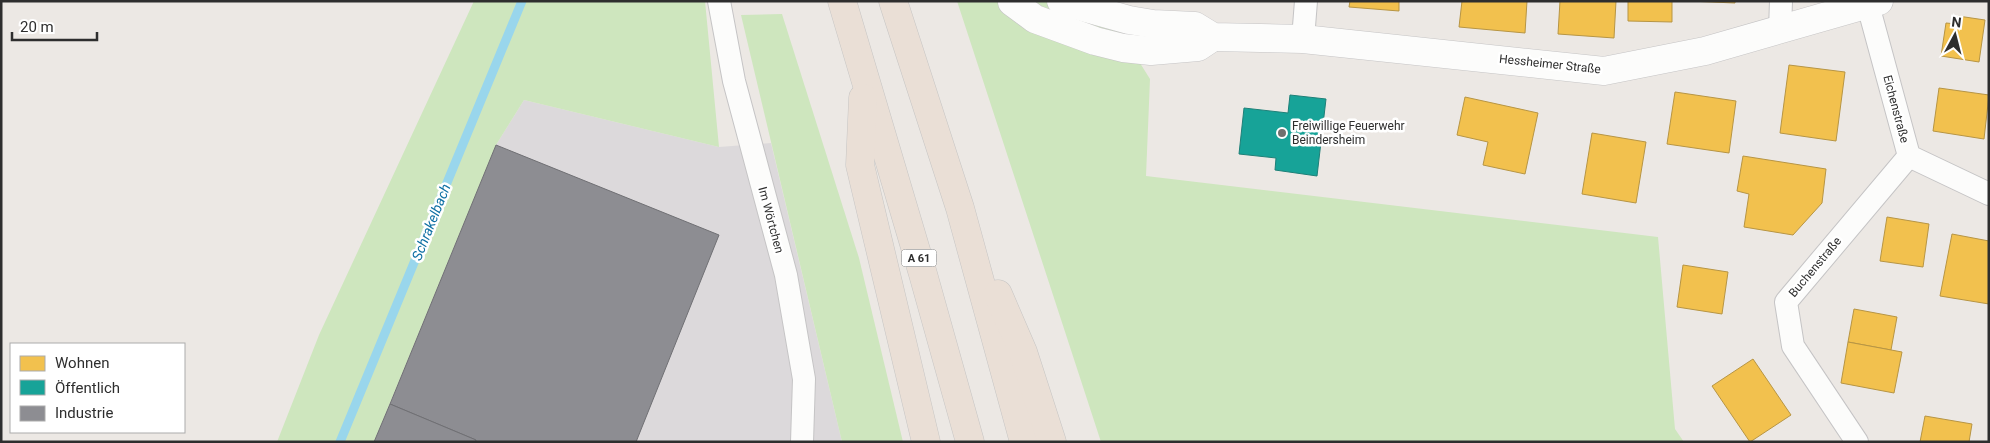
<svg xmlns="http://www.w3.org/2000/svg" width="1990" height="443" font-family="Roboto,sans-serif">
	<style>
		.industrial { fill: #dcd9db }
		.green { fill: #cee6be }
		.homes { fill: #f2c14e; stroke: #b79544 }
		.public { fill: #17a398; stroke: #1e8078 }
		.industry { fill: #8d8d92; stroke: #707074 }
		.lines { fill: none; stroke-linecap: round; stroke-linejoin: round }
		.stream { stroke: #99d6ec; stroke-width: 9 }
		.street-casing { stroke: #c5c4c5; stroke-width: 24 }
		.secondary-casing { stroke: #c5c4c5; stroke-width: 29 }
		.highway-casing { stroke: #c6c5c4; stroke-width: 29 }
		.street { stroke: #fcfcfb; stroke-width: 22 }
		.secondary { stroke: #fcfcfb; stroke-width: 28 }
		.highway { stroke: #eadfd6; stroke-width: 28 }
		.poi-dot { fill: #706f6e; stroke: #fff; stroke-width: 2 }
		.labels { text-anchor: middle; stroke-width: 5; stroke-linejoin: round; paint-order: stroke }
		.shield { fill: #fff; stroke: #6d6d6d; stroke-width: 1 }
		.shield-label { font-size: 11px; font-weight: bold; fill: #2e2e2e }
		.street-label { font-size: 12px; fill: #2e2e2e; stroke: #fff }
		.poi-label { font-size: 12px; fill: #2e2e2e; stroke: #fff; text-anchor: start }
		.water-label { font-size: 14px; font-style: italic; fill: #0d6fa3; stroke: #fff }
	</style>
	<rect width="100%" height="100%" fill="#ece8e4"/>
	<polygon class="industrial" points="524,100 719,147 771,143 842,442 374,442 496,145"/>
	<g class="green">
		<polygon points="474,1 705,1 719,147 524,100 496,145 374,442 277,442 319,335"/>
		<polygon points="957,1 1101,1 1150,79 1146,176 1658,237 1675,429 1684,442 1101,442"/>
		<polygon points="782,14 859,258 903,442 842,442 741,15"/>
	</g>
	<g class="homes">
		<polygon points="1350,1 1399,1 1399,11 1349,7"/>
		<polygon points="1462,1 1527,1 1525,33 1459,27"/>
		<polygon points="1560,1 1616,1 1614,38 1558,34"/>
		<polygon points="1628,1 1672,1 1672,22 1628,21"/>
		<polygon points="1689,1 1735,1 1735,3"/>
		<polygon points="1958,16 1985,20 1979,62 1941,56 1946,23 1957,24"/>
		<polygon points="1789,65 1845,72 1836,141 1780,133"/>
		<polygon points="1939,88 1989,95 1984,139 1933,131"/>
		<polygon points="1675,92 1736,101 1729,153 1667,144"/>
		<polygon points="1465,97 1538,113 1525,174 1483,165 1488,142 1457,135"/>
		<polygon points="1592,133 1646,142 1636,203 1582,194"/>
		<polygon points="1743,156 1826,169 1822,203 1793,235 1744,227 1749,194 1737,191"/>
		<polygon points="1887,217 1929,224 1923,267 1880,261"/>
		<polygon points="1952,234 1989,241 1989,304 1940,296"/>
		<polygon points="1683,265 1728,272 1722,314 1677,307"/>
		<polygon points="1854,309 1897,317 1891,350 1848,342"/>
		<polygon points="1848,342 1902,352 1894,393 1841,383"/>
		<polygon points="1753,359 1791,415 1750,442 1712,386"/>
		<polygon points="1925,416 1972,424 1969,442 1920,442"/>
	</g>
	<polygon class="public" points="1290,95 1326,99 1317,176 1275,170 1276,158 1239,154 1244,108 1288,113"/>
	<g class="industry">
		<polygon points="496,145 719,235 636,442 475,442 476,440 390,404"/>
		<polygon points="390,404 476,440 475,442 374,442"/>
	</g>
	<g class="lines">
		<polyline class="stream" points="340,442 522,1"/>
		<g class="street-casing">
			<g id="street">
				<polyline points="719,1 734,81 786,275 804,379 802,442"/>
				<polyline points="1868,5 1909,156 1989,194"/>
				<polyline points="1780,30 1781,1"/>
				<polyline points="1303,39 1306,1"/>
				<polyline points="1857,442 1793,346 1786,302 1909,156"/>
			</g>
		</g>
		<g class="secondary-casing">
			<g id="secondary">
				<polyline points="1061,1 1129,20 1153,24 1195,26 1213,37 1303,39 1604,71 1705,51 1879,1"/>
				<polyline points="1012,2 1035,19 1095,41 1123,48 1151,51 1198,47 1213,37"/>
			</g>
		</g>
		<g class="highway-casing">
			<g id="highway">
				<polyline points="842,1 923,274 970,442"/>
				<polyline points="893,1 960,208 1024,442"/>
				<polyline points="863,98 860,165 926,442"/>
				<polyline points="998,294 1023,352 1052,442"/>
			</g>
		</g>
		<use href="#street" class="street"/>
		<use href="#secondary" class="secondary"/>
		<use href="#highway" class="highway"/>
	</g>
	<circle class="poi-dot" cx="1282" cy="133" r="5"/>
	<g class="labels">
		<rect class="shield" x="901.5" y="249.5" width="35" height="17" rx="4"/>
		<g class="shield-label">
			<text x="919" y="262">A 61</text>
		</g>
		<g class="street-label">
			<text transform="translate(1550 64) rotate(6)" y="4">Hessheimer Straße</text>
			<text transform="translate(1896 109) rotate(75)" y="4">Eichenstraße</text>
			<text transform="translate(771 220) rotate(75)" y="4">Im Wörtchen</text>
			<text transform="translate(1815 267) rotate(-50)" y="4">Buchenstraße</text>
		</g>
		<g class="poi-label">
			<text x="1292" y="130">Freiwillige Feuerwehr<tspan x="1292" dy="14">Beindersheim</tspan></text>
		</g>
		<g class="water-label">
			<text transform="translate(431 222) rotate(-68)" y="5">Schrakelbach</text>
		</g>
	</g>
	<rect width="1990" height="443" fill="none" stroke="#2e2e2e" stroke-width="5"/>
	<rect x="10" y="343" width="175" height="90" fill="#ffffff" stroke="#ababab"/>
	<rect x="20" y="356" width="25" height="15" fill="#f2c14e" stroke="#ababab"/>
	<text x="55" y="368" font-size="15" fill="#2e2e2e">Wohnen</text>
	<rect x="20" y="380" width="25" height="15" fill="#17a398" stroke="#ababab"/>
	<text x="55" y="393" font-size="15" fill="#2e2e2e">Öffentlich</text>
	<rect x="20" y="406" width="25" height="15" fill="#8d8d92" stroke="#ababab"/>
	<text x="55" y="418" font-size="15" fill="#2e2e2e">Industrie</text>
	<g transform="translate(1955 35) rotate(7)" stroke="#ffffff" stroke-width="4" paint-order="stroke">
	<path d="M0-4L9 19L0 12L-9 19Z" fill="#2e2e2e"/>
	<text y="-8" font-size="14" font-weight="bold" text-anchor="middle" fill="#2e2e2e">N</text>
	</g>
	<path d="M12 32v8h85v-8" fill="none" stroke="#2e2e2e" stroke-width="2.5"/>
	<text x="20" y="32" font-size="15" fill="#2e2e2e" stroke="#ffffff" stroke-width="4" paint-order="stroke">20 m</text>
</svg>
